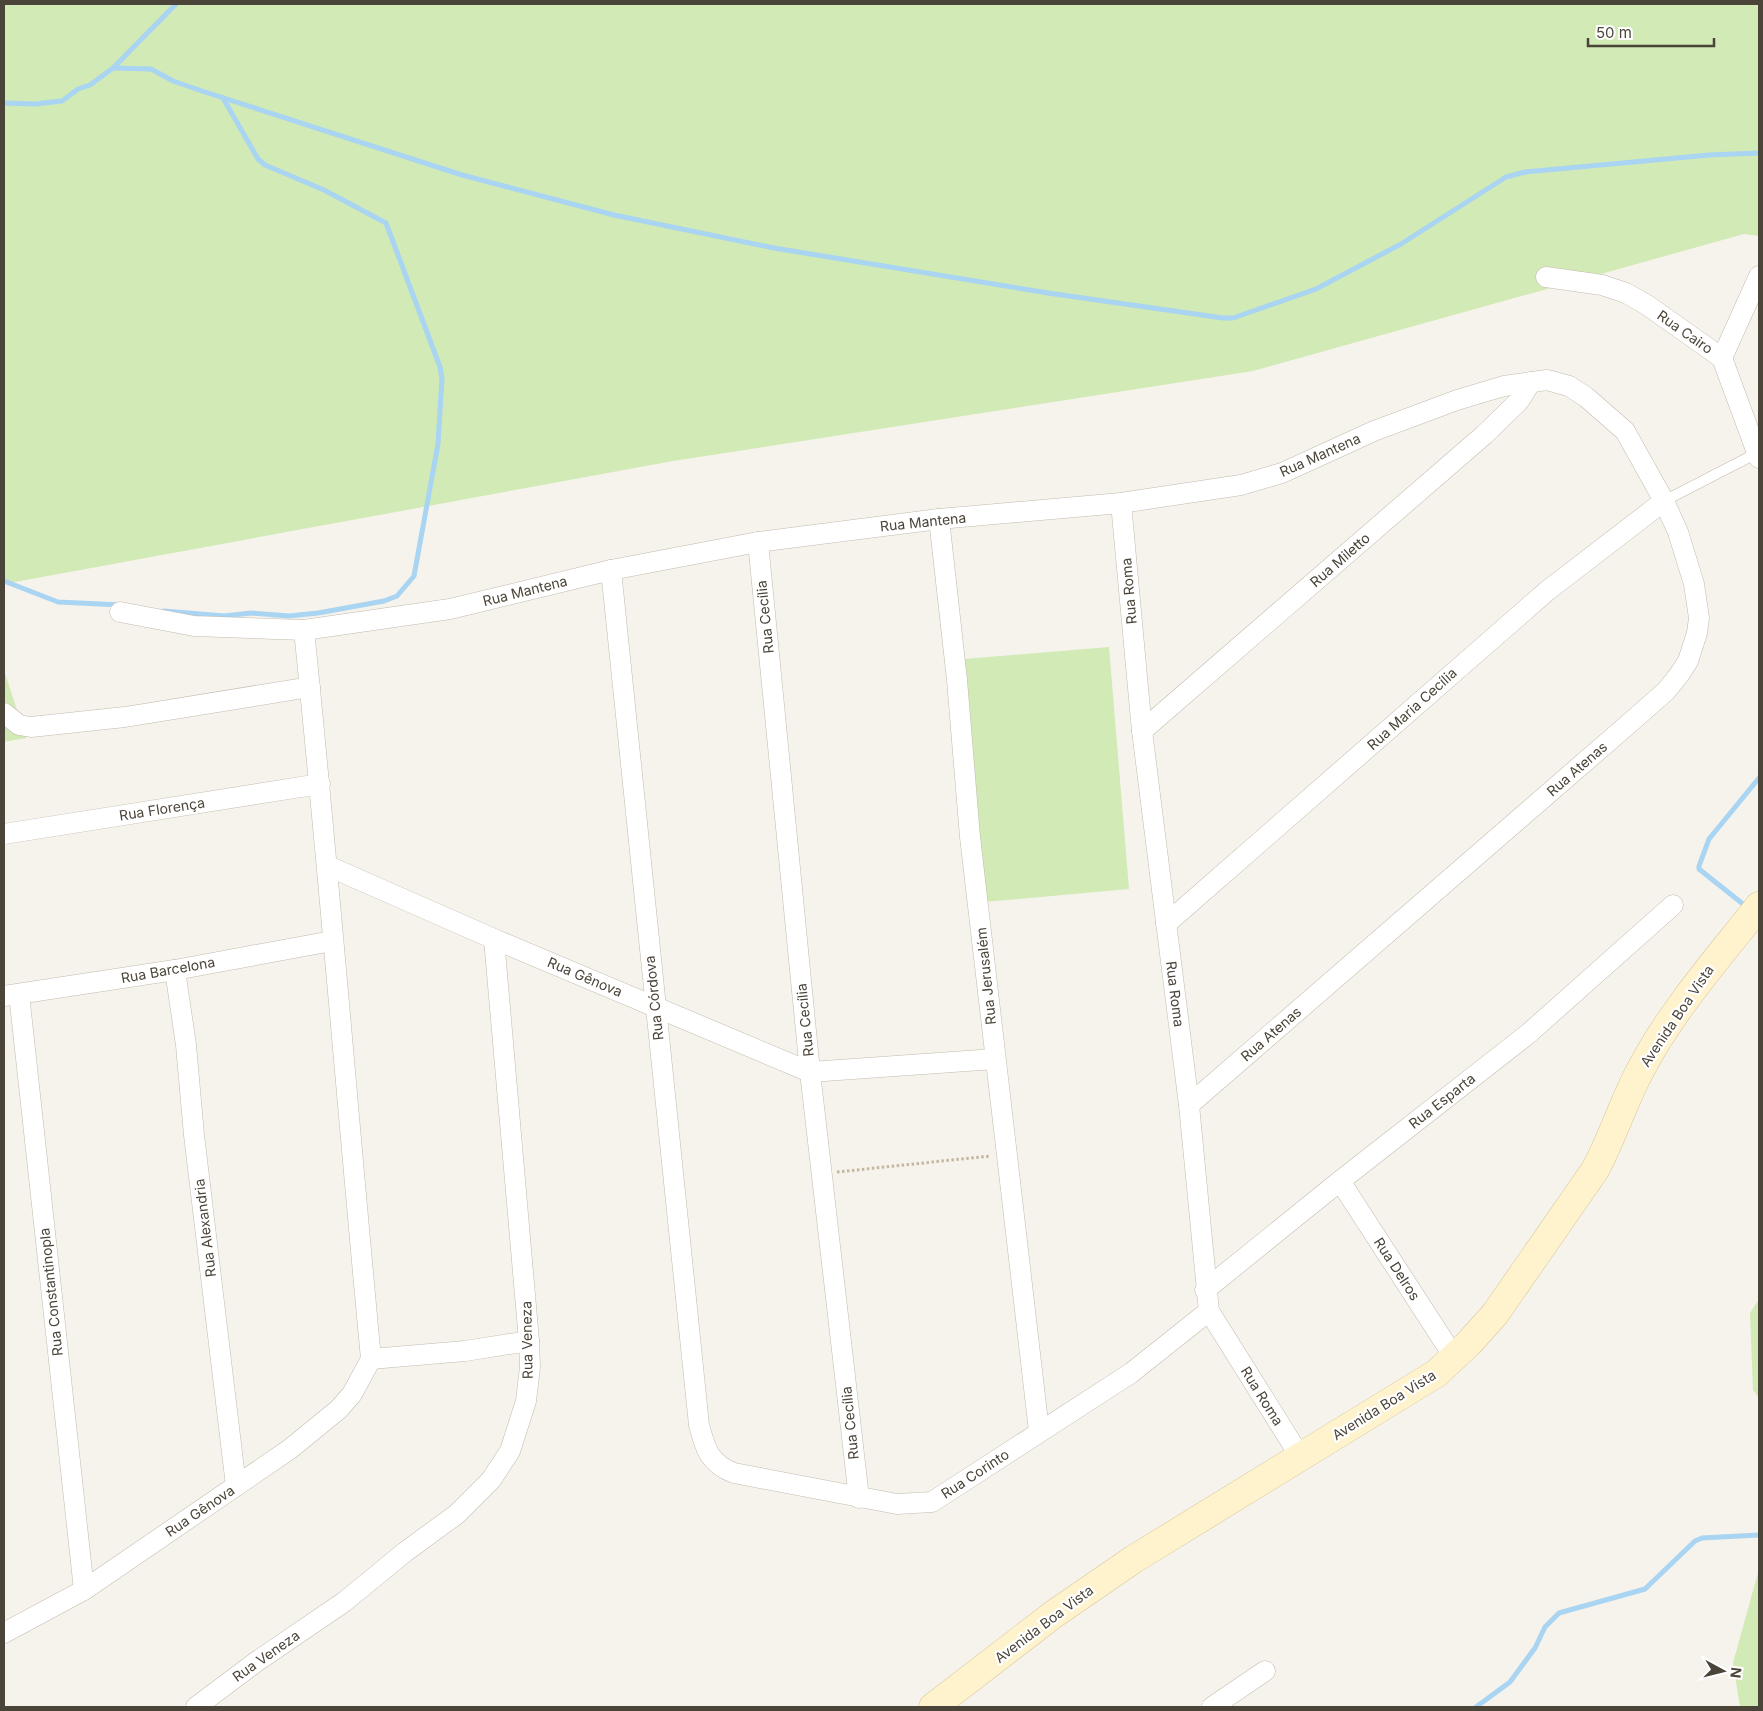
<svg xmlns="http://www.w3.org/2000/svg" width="1763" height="1711" font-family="Inter,sans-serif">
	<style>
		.green { fill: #d2eab5 }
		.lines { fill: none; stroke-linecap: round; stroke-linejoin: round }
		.stream { stroke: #a9d4f2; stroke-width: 5 }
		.lane-casing { stroke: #c2bbae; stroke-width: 11 }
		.street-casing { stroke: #c2bbae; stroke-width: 21 }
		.secondary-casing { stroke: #d6c79b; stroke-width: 29 }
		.path { stroke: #c4b79f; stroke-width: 3; stroke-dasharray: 2.5 2.5; stroke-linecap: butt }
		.lane { stroke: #fff; stroke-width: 10 }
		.street { stroke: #fff; stroke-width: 20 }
		.secondary { stroke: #fff3cd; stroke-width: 28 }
		.labels { text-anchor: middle; stroke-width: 4.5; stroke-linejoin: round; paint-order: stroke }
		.street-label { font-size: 14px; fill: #4b4439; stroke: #fff }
	</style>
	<rect width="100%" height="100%" fill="#f6f3ec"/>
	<g class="green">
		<polygon points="4,4 1759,4 1759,236 1744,234 1253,371 673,461 4,584"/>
		<polygon points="1109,647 1129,889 984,902 964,659"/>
		<polygon points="4,670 26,738 4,742"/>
		<polygon points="1759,1299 1759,1398 1753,1390 1750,1313"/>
		<polygon points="1759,1569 1759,1707 1740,1707 1733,1663"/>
	</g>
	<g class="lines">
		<g class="stream">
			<polyline points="113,68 151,69 173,81 205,92 462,175 614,215 774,248 1048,293 1223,318 1233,318 1316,289 1401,244 1506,177 1525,172 1709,155 1759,153"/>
			<polyline points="4,103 35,104 62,101 78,89 90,85 113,68 176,4"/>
			<polyline points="4,581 58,602 121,605"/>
			<polyline points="164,611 224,616 251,613 289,616 318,613 384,601 397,596 414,576 438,444 442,378 440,367 386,223 324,190 265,165 258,159 223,98"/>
			<polyline points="1748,908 1699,869 1699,866 1709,839 1759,778"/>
			<polyline points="1476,1707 1510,1682 1535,1648 1545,1627 1559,1613 1645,1589 1695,1541 1702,1538 1759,1535"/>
		</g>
		<g class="lane-casing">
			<polyline id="lane" points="1664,501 1757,453"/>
		</g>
		<g class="street-casing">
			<g id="street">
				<polyline points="1546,277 1602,285 1626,293 1647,305 1722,358 1759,458"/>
				<polyline points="1722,358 1759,276"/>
				<polyline points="1121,503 1142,731 1189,1105 1209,1311 1301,1458"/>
				<polyline points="939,519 957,680 970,837 1039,1431"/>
				<polyline points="758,542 810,1072 859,1498"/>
				<path d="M611,570L699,1425C705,1449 710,1464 734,1473L897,1504L932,1502L1131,1373L1209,1311"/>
				<polyline points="120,612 194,626 304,630 450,609 611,570 758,542 939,519 1121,503 1241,485 1282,473 1374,431 1457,400 1504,386 1547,380 1569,386 1586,397 1625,431 1664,501 1678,532 1694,584 1699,618 1697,633 1688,661 1679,675 1666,691 1632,721 1189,1105"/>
				<polyline points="4,713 19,725 31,727 125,717 310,687"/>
				<polyline points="1142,731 1484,435 1519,401 1531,382"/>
				<polyline points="4,834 320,784"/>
				<polyline points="328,866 494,939 810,1072 995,1059"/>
				<polyline points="1166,924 1547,591 1664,501"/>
				<polyline points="175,970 186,1045 194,1135 236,1486"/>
				<polyline points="19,994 84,1590"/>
				<polyline points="4,996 175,970 332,941"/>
				<polyline points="1340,1181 1454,1357"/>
				<polyline points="1205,1290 1340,1181 1528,1034 1673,905"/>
				<polyline points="371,1359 465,1351 529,1341"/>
				<path d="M4,1633L84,1590L290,1449L339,1409L352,1394L371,1359C348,1116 329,873 304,630"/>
				<polyline points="196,1707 256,1662 344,1602 405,1552 457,1514 491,1480 510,1451 526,1401 530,1367 529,1341 494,939"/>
				<polyline points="1212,1707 1265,1671"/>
			</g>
		</g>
		<g class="secondary-casing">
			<path id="secondary" d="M933,1707L1054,1614L1134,1559L1437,1373L1469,1343L1495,1314L1595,1170C1613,1137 1623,1102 1641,1069C1672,1010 1718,958 1759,906"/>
		</g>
		<polyline class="path" points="837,1172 990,1156"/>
		<use href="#lane" class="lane"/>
		<use href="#street" class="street"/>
		<use href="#secondary" class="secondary"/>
	</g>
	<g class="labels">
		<g class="street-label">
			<text transform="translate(1685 332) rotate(35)" y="5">Rua Cairo</text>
			<text transform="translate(1320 455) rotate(-24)" y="5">Rua Mantena</text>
			<text transform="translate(923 522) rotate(-6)" y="5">Rua Mantena</text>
			<text transform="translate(1340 560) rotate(-41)" y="5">Rua Miletto</text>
			<text transform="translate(525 591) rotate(-14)" y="5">Rua Mantena</text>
			<text transform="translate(1129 591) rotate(-95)" y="5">Rua Roma</text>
			<text transform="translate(765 617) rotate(-96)" y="5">Rua Cecília</text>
			<text transform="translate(1412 709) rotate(-42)" y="5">Rua Maria Cecília</text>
			<text transform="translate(1577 769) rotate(-41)" y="5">Rua Atenas</text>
			<text transform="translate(162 809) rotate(-9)" y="5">Rua Florença</text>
			<text transform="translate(168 970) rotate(-10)" y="5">Rua Barcelona</text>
			<text transform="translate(986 976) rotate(-96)" y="5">Rua Jerusalém</text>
			<text transform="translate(585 977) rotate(23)" y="5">Rua Gênova</text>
			<text transform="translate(1175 994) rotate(83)" y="5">Rua Roma</text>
			<text transform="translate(654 998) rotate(-96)" y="5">Rua Córdova</text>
			<text transform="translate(1677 1016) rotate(-56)" y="5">Avenida Boa Vista</text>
			<text transform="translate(805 1020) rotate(-96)" y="5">Rua Cecília</text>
			<text transform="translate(1271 1034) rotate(-41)" y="5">Rua Atenas</text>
			<text transform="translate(1442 1101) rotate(-38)" y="5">Rua Esparta</text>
			<text transform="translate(205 1228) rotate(-97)" y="5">Rua Alexandria</text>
			<text transform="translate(1397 1269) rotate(57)" y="5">Rua Delros</text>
			<text transform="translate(51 1292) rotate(-96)" y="5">Rua Constantinopla</text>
			<text transform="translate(527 1340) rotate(-91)" y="5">Rua Veneza</text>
			<text transform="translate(1262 1396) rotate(58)" y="5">Rua Roma</text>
			<text transform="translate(1384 1405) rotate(-32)" y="5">Avenida Boa Vista</text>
			<text transform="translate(850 1423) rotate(-96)" y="5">Rua Cecília</text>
			<text transform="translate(975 1474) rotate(-33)" y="5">Rua Corinto</text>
			<text transform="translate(200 1511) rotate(-34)" y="5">Rua Gênova</text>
			<text transform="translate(1044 1624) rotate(-37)" y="5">Avenida Boa Vista</text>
			<text transform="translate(266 1656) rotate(-35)" y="5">Rua Veneza</text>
		</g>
	</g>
	<rect width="1763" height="1711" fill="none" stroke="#4b4439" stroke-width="10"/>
	<g transform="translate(1723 1671) rotate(97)" stroke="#ffffff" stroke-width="4" paint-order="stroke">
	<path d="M0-4L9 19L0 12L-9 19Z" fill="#4b4439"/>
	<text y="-8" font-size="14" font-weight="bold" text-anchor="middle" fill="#4b4439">N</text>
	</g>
	<path d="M1588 38v8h126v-8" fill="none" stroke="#4b4439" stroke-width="2.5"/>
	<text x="1596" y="38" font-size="15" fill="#4b4439" stroke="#ffffff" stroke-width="4" paint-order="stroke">50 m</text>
</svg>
